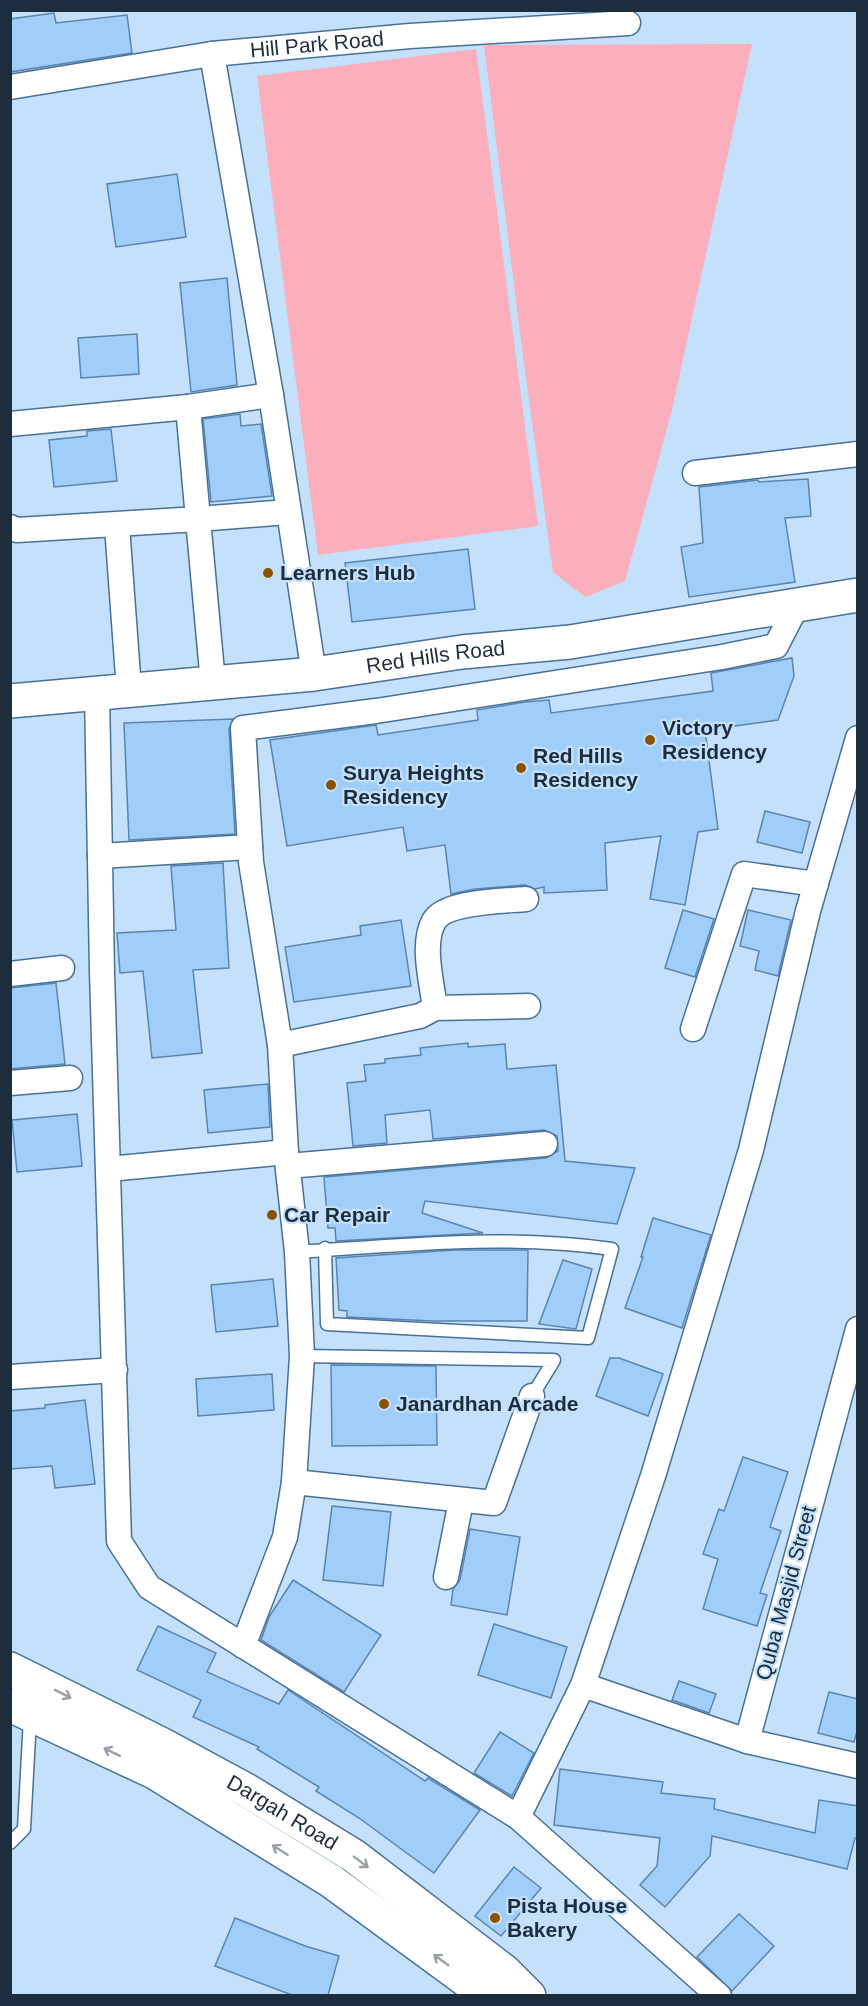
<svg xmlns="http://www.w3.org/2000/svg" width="868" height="2006" font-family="Helvetica,sans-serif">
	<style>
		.green { fill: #fbaebb }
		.building { fill: #a1cef9; stroke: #5b85ad; stroke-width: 1.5 }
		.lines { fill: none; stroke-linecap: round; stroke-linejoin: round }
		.lane-casing { stroke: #477198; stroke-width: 15 }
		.street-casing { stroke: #477198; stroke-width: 27 }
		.secondary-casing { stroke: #477198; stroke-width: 36 }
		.lane { stroke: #fff; stroke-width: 12 }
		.street { stroke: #fff; stroke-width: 24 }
		.secondary { stroke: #fff; stroke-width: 33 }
		.oneway { stroke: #99a0a8 }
		.poi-dot { fill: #885300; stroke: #c5e0fa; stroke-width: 2 }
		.labels { text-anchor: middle; stroke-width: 4.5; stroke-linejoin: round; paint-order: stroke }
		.street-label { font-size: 21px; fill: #1c2d3e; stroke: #c5e0fa }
		.poi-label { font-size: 21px; font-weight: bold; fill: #1c2d3e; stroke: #c5e0fa; text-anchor: start }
	</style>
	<rect width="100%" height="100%" fill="#c5e0fa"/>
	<g class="green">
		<polygon points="752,44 671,414 625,581 585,597 553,572 523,357 484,45"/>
		<polygon points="476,49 538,526 318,555 257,76"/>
	</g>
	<g class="building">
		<polygon points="54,13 56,23 127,15 132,53 10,72 10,19"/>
		<polygon points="177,174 186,237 116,247 107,184"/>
		<polygon points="227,278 237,385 191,392 180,283"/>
		<polygon points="137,334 139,374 81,378 78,338"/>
		<polygon points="240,414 241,426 261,424 272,496 211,502 203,419"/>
		<polygon points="111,429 117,481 54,487 49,440 87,436 87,431"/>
		<polygon points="808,479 811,516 785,518 795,582 689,597 681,547 703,543 699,487 758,480 759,482"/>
		<polygon points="468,549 475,609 352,622 345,563"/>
		<polygon points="792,658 794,676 778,720 705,730 718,829 698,832 685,905 650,899 661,836 605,843 607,890 544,893 544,887 535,889 525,885 475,889 451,894 445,845 407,851 403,827 287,846 270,740 376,725 378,735 478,720 477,710 525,702 549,700 551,713 713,691 711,673"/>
		<polygon points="233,719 229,729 235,834 129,840 124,723"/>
		<polygon points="765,811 810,822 802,853 757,842"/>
		<polygon points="223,863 229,968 193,970 202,1053 152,1058 143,971 120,973 117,933 176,930 171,866"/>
		<polygon points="683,910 714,919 695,977 665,968"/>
		<polygon points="748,910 791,920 778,976 755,970 759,951 740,946"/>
		<polygon points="401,920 411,986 294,1002 285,947 361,935 360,926"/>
		<polygon points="56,983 65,1064 10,1069 10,988"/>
		<polygon points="468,1043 468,1047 505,1044 507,1069 556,1065 565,1161 635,1168 617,1224 425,1201 422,1213 483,1233 336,1241 335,1228 328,1228 324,1177 546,1158 558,1151 557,1136 544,1130 433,1139 430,1110 385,1115 387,1143 353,1146 347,1083 366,1081 364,1065 385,1063 385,1059 421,1055 420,1048"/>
		<polygon points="268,1084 270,1127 208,1133 204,1090"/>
		<polygon points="77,1114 82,1166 17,1172 12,1120"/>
		<polygon points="653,1218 711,1235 682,1328 625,1308 643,1257 641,1257"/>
		<polygon points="454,1250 528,1250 527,1321 433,1321 347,1317 347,1311 339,1310 336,1258"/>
		<polygon points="563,1260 592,1269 576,1329 539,1324"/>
		<polygon points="273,1279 278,1326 216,1332 211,1285"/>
		<polygon points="610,1358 619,1358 663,1374 648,1416 596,1396"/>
		<polygon points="331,1365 436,1366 437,1445 332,1446"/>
		<polygon points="272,1374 274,1410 198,1416 196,1379"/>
		<polygon points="85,1400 95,1484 55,1488 52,1466 10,1469 10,1411 45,1408 45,1405"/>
		<polygon points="743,1457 788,1472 770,1527 781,1531 760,1593 767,1595 757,1626 703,1609 718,1559 703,1554 719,1509 724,1511"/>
		<polygon points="332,1506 391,1512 383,1586 323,1580"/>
		<polygon points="470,1529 520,1537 507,1615 451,1605 453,1589 460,1580"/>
		<polygon points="293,1580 381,1635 344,1692 261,1640 269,1617"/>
		<polygon points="494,1624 567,1647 551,1698 478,1675"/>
		<polygon points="158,1626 216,1653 207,1672 279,1704 288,1690 425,1781 428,1778 480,1810 434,1873 359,1818 316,1791 319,1787 257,1749 259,1747 193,1717 201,1700 137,1670"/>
		<polygon points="679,1681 716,1694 709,1713 672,1700"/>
		<polygon points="829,1692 858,1699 858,1728 854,1742 818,1733"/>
		<polygon points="500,1732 534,1753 512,1796 474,1773"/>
		<polygon points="560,1769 663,1782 661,1793 715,1799 714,1809 815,1833 819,1800 858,1806 858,1838 855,1838 847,1869 712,1836 710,1856 665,1907 640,1885 657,1866 660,1838 554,1825"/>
		<polygon points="514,1867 541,1888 501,1936 475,1916"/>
		<polygon points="739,1914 774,1946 732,1991 697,1957"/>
		<polygon points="235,1918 305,1946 339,1956 328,1995 292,1995 215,1966"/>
	</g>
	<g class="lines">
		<g class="lane-casing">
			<g id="lane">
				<path d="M297,1252C404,1245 504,1234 612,1249L588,1338L327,1324L325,1248"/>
				<polyline points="302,1356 554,1360 532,1396"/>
				<polyline points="10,1843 24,1829 30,1718"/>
			</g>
		</g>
		<g class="street-casing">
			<g id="street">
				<polyline points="212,54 271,395 314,674"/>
				<path id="s1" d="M10,87L212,54L410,36L628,23"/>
				<polyline points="10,424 188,407 271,395"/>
				<polyline points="695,473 858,454"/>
				<polyline points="117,526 129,690"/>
				<polyline points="10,527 17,530 198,519 188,407"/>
				<polyline points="213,683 198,519 288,512"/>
				<polyline points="97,693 102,972 119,1541 149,1587 518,1817 719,1996"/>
				<polyline points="100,856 250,847"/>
				<polyline points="10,974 62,968"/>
				<path d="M435,1008C432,983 421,944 434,921C445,901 505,901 526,899"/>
				<polyline points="693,1029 744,874 816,884"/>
				<polyline points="280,1045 420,1016 435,1008 528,1006"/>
				<polyline points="10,1083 70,1078"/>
				<polyline points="288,1166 545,1144"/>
				<polyline points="109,1169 286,1152"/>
				<polyline points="858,1329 747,1741 858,1766"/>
				<polyline points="10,1377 115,1370"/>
				<polyline points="294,1482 494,1503 532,1396"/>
				<polyline points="446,1577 461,1501"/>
				<polyline points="243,1646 285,1537 294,1482 302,1356 297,1252 286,1152 280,1045 251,862 243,728 376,711 722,657 776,646 796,607"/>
				<polyline points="583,1685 747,1741"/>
				<polyline points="518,1817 583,1685 653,1476 751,1150 808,911 858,738"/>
			</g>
		</g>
		<g class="secondary-casing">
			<g id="secondary">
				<path id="s2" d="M10,701L314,674L462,652L570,642L858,595"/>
				<path id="s3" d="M10,1669L161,1744L246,1790L354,1856L504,1971L529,1996"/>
				<polyline points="10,1705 154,1772 331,1881 488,1996"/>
			</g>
		</g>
		<use href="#lane" class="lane"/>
		<use href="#street" class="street"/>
		<use href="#secondary" class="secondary"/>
	</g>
	<defs><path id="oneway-shaft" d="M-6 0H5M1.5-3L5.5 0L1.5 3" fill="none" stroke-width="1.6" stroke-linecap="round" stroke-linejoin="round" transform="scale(1.5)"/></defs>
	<g class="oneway">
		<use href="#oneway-shaft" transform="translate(63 1694) rotate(27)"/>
		<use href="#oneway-shaft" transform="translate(112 1752) rotate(-155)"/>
		<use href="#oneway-shaft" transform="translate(280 1850) rotate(-148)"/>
		<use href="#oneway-shaft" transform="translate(361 1862) rotate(37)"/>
		<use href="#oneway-shaft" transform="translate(441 1960) rotate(-144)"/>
	</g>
	<g class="poi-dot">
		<circle cx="268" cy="573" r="6"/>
		<circle cx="650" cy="740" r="6"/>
		<circle cx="521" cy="768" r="6"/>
		<circle cx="331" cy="785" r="6"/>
		<circle cx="272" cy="1215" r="6"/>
		<circle cx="384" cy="1404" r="6"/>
		<circle cx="495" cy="1918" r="6"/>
	</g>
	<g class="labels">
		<g class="street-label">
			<text dy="7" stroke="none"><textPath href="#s1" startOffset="310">Hill Park Road</textPath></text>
			<text dy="7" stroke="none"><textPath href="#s2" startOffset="428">Red Hills Road</textPath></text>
			<text transform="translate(786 1593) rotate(-75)" y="7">Quba Masjid Street</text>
			<text dy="7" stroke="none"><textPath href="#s3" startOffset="308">Dargah Road</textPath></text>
		</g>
		<g class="poi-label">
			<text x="280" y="580">Learners Hub</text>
			<text x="662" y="735">Victory<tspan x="662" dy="24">Residency</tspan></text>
			<text x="533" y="763">Red Hills<tspan x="533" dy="24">Residency</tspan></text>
			<text x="343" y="780">Surya Heights<tspan x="343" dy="24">Residency</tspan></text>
			<text x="284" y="1222">Car Repair</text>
			<text x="396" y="1411">Janardhan Arcade</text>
			<text x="507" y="1913">Pista House<tspan x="507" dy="24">Bakery</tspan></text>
		</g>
	</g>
	<rect width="868" height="2006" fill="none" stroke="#1c2d3e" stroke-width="24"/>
</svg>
